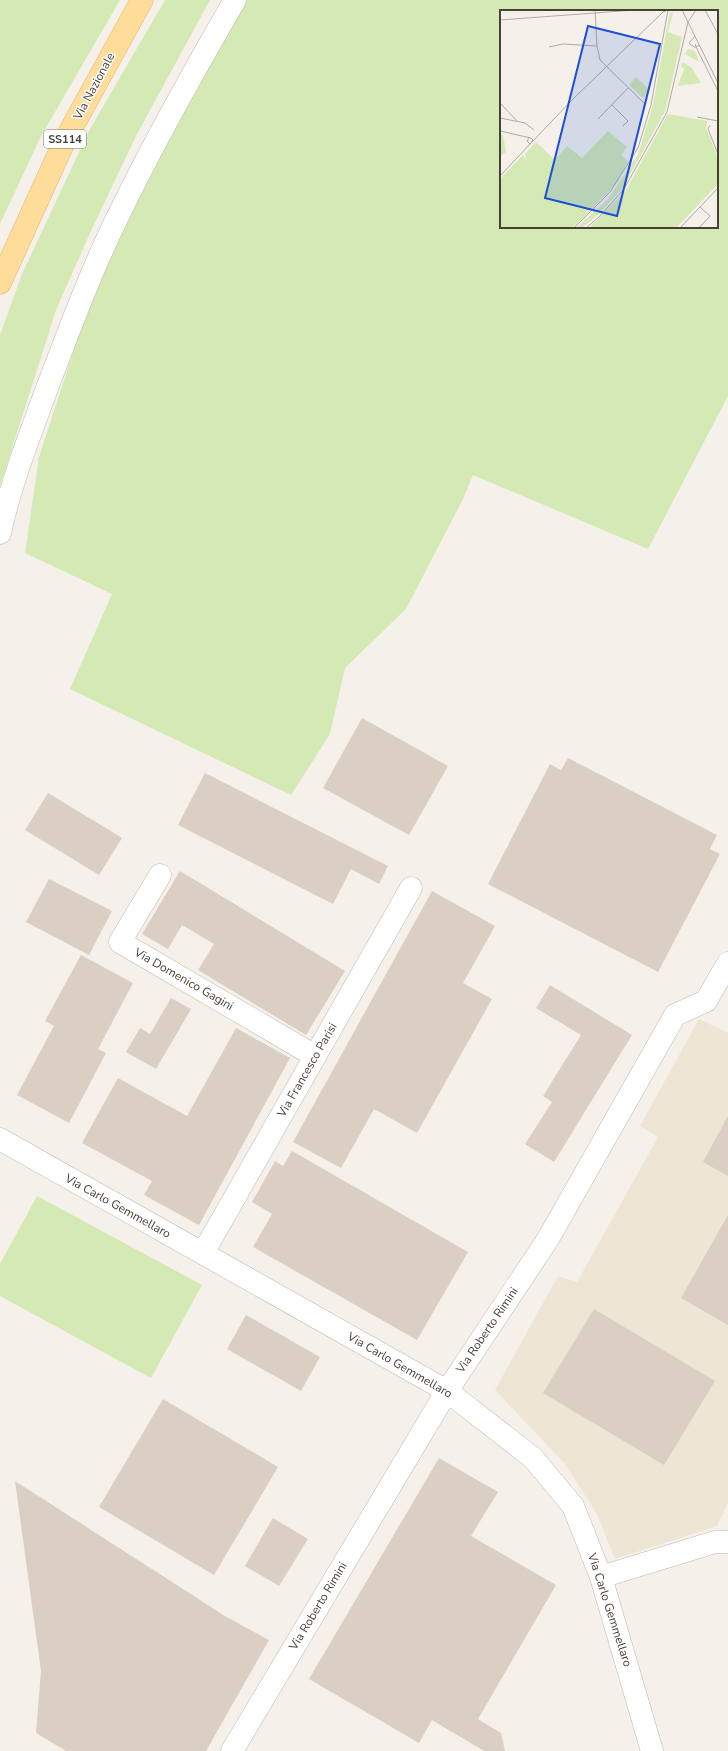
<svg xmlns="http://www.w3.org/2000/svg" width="728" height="1751" font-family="'Nunito Sans',sans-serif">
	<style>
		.education { fill: #eee5d4 }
		.green { fill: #d4e9b3; fill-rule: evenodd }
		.building { fill: #dacfc2 }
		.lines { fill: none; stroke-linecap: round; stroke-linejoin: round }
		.minor-casing { stroke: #c1b8ac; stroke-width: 23 }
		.major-casing { stroke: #e4b869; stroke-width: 23 }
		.minor { stroke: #fff; stroke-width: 22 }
		.major { stroke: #fedc9a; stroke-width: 22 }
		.labels { text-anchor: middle; stroke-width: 3; stroke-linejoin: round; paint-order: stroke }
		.shield { fill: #fff; stroke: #807a74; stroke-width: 1 }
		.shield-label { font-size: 11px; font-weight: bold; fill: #494138 }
		.street-label { font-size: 12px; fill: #494138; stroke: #fff }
		.inset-road { fill: none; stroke: #b0aba3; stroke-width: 1 }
		.view { fill: #1d4ed8; fill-opacity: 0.15; stroke: #1d4ed8; stroke-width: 2 }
		.inset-edge { fill: none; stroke: #494138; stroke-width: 2 }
	</style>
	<rect width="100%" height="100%" fill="#f5f1ea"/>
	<polygon class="education" points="699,1019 728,1033 728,1503 717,1526 615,1559 597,1514 565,1464 495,1390 558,1276 577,1282 658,1137 640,1126"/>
	<g class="green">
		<polygon points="0,0 120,0 41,136 0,224"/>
		<polygon points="165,0 210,0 137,134 90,233 56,310 0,486 0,335 22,274 90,129"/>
		<path d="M246,0H728V396L648,549L473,475L463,499L406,609L345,668L330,734L291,795L70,689L112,594L25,553L39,457L84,319L130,209L220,42ZM501,11H717V227H501Z"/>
		<polygon points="37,1196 202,1285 151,1378 0,1296 0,1264"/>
	</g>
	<g class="building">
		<polygon points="362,718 448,766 409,835 323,788"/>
		<polygon points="568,758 717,835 710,849 720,854 658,972 488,884 550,764 561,770"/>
		<polygon points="205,773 388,866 379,884 351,869 333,904 178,825"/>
		<polygon points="48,793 122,838 99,875 25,830"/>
		<polygon points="180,871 345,971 306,1035 198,970 214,944 182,925 168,949 142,934"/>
		<polygon points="49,879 112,911 89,955 26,922"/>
		<polygon points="432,891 495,926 463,983 492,999 417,1133 374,1109 341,1168 293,1142"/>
		<polygon points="81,955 133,983 98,1049 106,1053 69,1123 17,1095 54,1026 45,1021"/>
		<polygon points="550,985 632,1035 554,1162 525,1144 552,1102 543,1096 581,1035 536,1008"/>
		<polygon points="171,998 191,1009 156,1069 126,1052 140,1028 150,1034"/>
		<polygon points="236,1028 290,1058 199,1225 144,1195 152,1181 82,1143 118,1078 187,1116"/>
		<polygon points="728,1116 728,1176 703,1162"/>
		<polygon points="292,1151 468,1252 417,1340 253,1247 272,1214 252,1202 275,1161 283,1166"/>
		<polygon points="728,1215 728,1325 681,1298"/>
		<polygon points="594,1309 715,1381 664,1465 543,1393"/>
		<polygon points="246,1315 320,1357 301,1391 227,1349"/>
		<polygon points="163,1399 278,1467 214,1575 99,1507"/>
		<polygon points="439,1458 498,1492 471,1536 556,1585 478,1719 501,1733 505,1751 484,1751 432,1720 419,1743 309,1679"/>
		<polygon points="15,1481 225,1616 269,1640 206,1751 66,1751 36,1733 41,1671"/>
		<polygon points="273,1518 308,1539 279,1586 245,1566"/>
	</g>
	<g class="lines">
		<g class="minor-casing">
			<g id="minor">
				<path d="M0,533C11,482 31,432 49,383C71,325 93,266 121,210C156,138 195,69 235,0"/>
				<polyline points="160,875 120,942 315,1056"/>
				<polyline points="0,1139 447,1391 533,1458 573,1506 601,1577 652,1751"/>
				<polyline points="203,1253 411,888"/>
				<polyline points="601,1577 715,1542 728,1542"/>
				<polyline points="232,1751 447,1391 548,1239 675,1015 706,1001 728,963"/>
			</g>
		</g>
		<g class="major-casing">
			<polyline id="major" points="0,283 64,142 142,0"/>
		</g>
		<use href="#minor" class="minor"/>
		<use href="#major" class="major"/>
	</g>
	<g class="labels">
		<rect class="shield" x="44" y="130" width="42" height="18" rx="3"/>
		<g class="shield-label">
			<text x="65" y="143">SS114</text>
		</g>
		<g class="street-label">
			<text transform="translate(94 86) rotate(-62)" y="4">Via Nazionale</text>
			<text transform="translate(184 979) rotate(30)" y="4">Via Domenico Gagini</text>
			<text transform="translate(307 1070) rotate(-60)" y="4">Via Francesco Parisi</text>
			<text transform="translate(118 1206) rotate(29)" y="4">Via Carlo Gemmellaro</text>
			<text transform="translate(487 1330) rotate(-56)" y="4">Via Roberto Rimini</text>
			<text transform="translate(400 1365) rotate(30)" y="4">Via Carlo Gemmellaro</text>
			<text transform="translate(318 1606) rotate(-59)" y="4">Via Roberto Rimini</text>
			<text transform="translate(610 1610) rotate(72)" y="4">Via Carlo Gemmellaro</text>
		</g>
	</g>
	<g transform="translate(500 10)">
		<rect width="218" height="218" fill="#f5f1ea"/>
		<path d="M170,2L173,3L168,22L182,27L165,101L122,179L99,204L82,218H76L107,190L138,145L153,95ZM188,39L195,41L199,52L185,44ZM183,52L192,58L201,73L178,76L184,59L181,56ZM136,67L150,80L143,88L129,75ZM168,104L207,111L206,118L218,148V174L176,218H89L126,180ZM108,121L127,137L121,145L128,151L117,173L78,213L72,218H0V169L23,145L27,151L25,144L36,132L55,150L67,136L82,148ZM0,124L3,125L6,142L0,146Z" fill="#d4e9b3"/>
		<path class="inset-road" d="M95,0L97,36L100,50L146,95M182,0L218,73M205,0L218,24M0,10L135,0M195,26L189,33L194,37H196L195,34M199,35L196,37L218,81M49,37L63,34L97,36M0,93L18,112M112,95L128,111L123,116M197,107L218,111M0,108L25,113L34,120M98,109L128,78M210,115L208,119L218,144M0,121L31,128L33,130L30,134L27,131L29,128M32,132L72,90L163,2L168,0M0,166L31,133M74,218L110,182L138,138L151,95L168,0M86,218L100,206L124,179L167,102L188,12L196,0M180,218L218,178M199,218L210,206L200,197"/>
		<path class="view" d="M88,16L160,34L117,206L45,188Z"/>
		<rect width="218" height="218" class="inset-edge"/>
	</g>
</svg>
